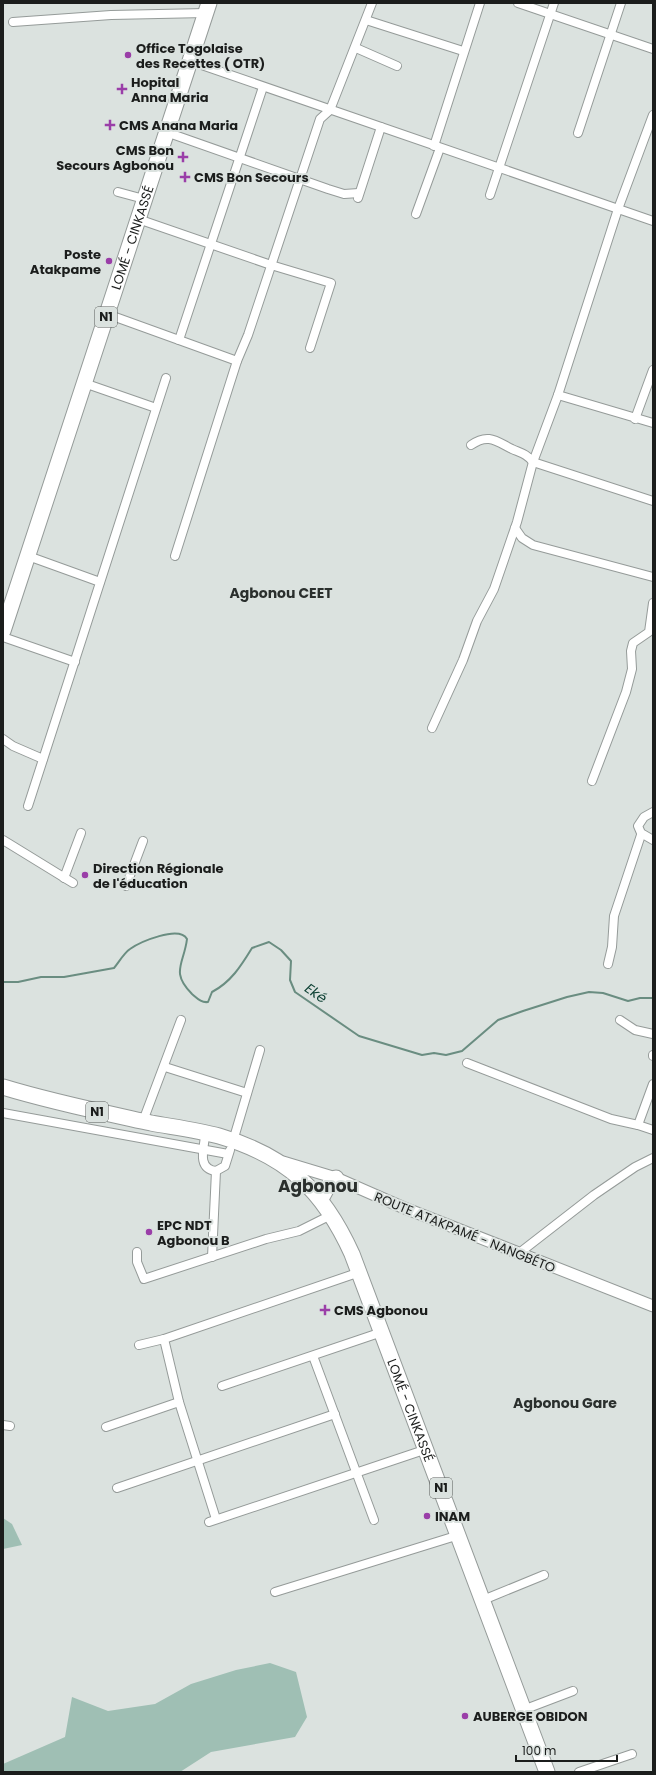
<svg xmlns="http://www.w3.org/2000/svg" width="656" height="1775" font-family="Poppins,sans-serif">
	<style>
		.green { fill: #9fbfb4 }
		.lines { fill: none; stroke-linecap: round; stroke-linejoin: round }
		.stream { stroke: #6a8d81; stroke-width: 2 }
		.street-casing { stroke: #959b99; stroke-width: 10 }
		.secondary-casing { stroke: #959b99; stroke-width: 13 }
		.highway-casing { stroke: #959b99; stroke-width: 17 }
		.street { stroke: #fff; stroke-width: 8 }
		.secondary { stroke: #fff; stroke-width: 11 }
		.highway { stroke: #fff; stroke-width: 15 }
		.poi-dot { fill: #9a3ea8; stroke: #dbe2df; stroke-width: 1.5 }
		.labels { text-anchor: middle; stroke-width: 4; stroke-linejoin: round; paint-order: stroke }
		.shield { fill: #dbe2df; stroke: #555856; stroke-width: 1 }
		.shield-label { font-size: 12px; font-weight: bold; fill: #1b1d1c }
		.poi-label { font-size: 13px; font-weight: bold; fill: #1b1d1c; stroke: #dbe2df; text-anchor: start }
		.street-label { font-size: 13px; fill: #1b1d1c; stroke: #dbe2df }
		.neighbourhood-label { font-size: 14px; font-weight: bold; fill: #2a2f2d; stroke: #dbe2df }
		.water-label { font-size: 14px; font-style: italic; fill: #104336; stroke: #dbe2df }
		.district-label { font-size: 17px; font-weight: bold; fill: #2a2f2d; stroke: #dbe2df }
	</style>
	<rect width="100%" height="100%" fill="#dbe2df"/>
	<g class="green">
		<polygon points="3,1518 12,1524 22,1545 3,1549"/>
		<polygon points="270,1663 296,1672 307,1717 295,1737 211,1752 180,1772 3,1772 3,1764 65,1737 72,1697 108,1711 155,1704 191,1684 236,1670"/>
	</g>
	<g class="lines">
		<path class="stream" d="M3,982H18L41,977H64L114,968C119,962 124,953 130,949C140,942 179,925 187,939C184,964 170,972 192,994C197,998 201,1003 208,1002L212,992C231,982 241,966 252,948L269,942L281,950L291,961L290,980L295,992L359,1036L422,1055L434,1053L446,1055L462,1051L498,1020L523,1011L567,997L589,992L603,993L628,1001L640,998H653"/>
		<g class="street-casing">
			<g id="street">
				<polyline points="518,3 653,49"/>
				<polyline points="366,20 463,51"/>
				<polyline points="13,22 111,15 206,13"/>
				<polyline points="356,48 397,66"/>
				<polyline points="190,61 653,221"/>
				<polyline points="166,132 328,189 344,194 359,193"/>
				<polyline points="578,133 621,3"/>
				<polyline points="434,146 480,3"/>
				<polyline points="118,192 144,199"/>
				<polyline points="490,195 554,3"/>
				<polyline points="358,198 381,127"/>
				<polyline points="416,214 440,148"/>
				<polyline points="138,219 271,265 331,283 310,348"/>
				<polyline points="107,314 237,361"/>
				<polyline points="179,340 263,87"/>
				<polyline points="84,383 156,408"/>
				<polyline points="558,395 653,423"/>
				<polyline points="635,419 653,370"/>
				<path d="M471,445C488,433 496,441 512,449C521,453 527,454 533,462L653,501"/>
				<polyline points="515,528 522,538 533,545 653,577"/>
				<polyline points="28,556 100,582"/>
				<polyline points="175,556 237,361 248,335 320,119 330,110 372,3"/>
				<polyline points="3,637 75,662"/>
				<polyline points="432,728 463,660 477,621 494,589 517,522 533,462 558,395 618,209 653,115"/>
				<polyline points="3,739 13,746 43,759"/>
				<polyline points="592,781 626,692 632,669 631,651 633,643 649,632 653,603"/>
				<polyline points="28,806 166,378"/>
				<polyline points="653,812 644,817 638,826 641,833 653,840"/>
				<polyline points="3,840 73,883"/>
				<polyline points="64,878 81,833"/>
				<polyline points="126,886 143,841"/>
				<polyline points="608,964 612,947 614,916 641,835"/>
				<polyline points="620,1020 635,1030 653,1034"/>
				<polyline points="653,1055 653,1056"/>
				<polyline points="467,1063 611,1119 638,1125 653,1130"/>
				<polyline points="165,1067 247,1093"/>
				<polyline points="3,1113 228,1154"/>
				<polyline points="143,1121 181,1020"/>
				<polyline points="638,1125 653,1084"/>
				<path d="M205,1137C203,1151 198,1169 216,1171"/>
				<polyline points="233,1141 260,1050"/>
				<polyline points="137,1252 137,1262 144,1279 266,1239 299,1231 331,1215"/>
				<polyline points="518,1254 594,1195 635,1167 653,1158"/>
				<polyline points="212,1257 216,1171 225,1166 230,1150"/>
				<polyline points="164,1339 179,1402 216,1519"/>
				<polyline points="139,1345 164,1339 360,1272"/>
				<polyline points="313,1356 374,1520"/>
				<polyline points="222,1386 382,1332"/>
				<polyline points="3,1425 10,1426"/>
				<polyline points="106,1427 179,1402"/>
				<polyline points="117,1488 335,1414"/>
				<polyline points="209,1522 427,1449"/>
				<polyline points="275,1592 459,1535"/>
				<polyline points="483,1600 544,1575"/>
				<polyline points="523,1710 573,1691"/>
				<polyline points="579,1772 632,1754"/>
			</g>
		</g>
		<g class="secondary-casing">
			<polyline id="secondary" points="283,1162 336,1178 402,1207 653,1306"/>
		</g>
		<g class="highway-casing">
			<g id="highway">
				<path id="s1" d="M3,631L209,3"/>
				<path id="s2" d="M3,1087C52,1102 101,1112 151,1123C173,1127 197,1130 219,1136C287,1156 323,1190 352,1254L547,1772"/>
				<polyline points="321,1199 328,1186 336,1178"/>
			</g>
		</g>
		<use href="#street" class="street"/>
		<use href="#secondary" class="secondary"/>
		<use href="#highway" class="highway"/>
	</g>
	<g class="poi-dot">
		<circle cx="128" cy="55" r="4"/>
		<path d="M120 83h4v4h4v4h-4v4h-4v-4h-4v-4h4z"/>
		<path d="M108 119h4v4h4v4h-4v4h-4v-4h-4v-4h4z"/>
		<path d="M181 151h4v4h4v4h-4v4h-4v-4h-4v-4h4z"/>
		<path d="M183 171h4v4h4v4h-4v4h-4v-4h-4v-4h4z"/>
		<circle cx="109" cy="261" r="4"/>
		<circle cx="85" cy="875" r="4"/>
		<circle cx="149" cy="1232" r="4"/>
		<path d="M323 1304h4v4h4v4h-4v4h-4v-4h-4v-4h4z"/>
		<circle cx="427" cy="1516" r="4"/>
		<circle cx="465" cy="1716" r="4"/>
	</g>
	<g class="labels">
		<g class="shield">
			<rect x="95" y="307" width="22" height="20" rx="3"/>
			<rect x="86" y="1102" width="22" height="20" rx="3"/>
			<rect x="430" y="1478" width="22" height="20" rx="3"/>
		</g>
		<g class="shield-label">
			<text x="106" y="321">N1</text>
			<text x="97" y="1116">N1</text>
			<text x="441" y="1492">N1</text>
		</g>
		<g class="poi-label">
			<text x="136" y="53">Office Togolaise<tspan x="136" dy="15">des Recettes ( OTR)</tspan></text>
			<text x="131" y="87">Hopital<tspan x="131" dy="15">Anna Maria</tspan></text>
			<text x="119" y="130">CMS Anana Maria</text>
			<text x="174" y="155" text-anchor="end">CMS Bon<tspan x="174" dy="15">Secours Agbonou</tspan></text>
			<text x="194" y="182">CMS Bon Secours</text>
			<text x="101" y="259" text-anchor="end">Poste<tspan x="101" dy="15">Atakpame</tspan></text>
			<text x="93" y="873">Direction Régionale<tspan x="93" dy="15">de l'éducation</tspan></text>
			<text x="157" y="1230">EPC NDT<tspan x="157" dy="15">Agbonou B</tspan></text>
			<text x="334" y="1315">CMS Agbonou</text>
			<text x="435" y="1521">INAM</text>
			<text x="473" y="1721">AUBERGE OBIDON</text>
		</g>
		<g class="street-label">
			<text dy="5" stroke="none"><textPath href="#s1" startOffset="414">LOMÉ - CINKASSÉ</textPath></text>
			<text transform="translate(465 1232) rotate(22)" y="5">ROUTE ATAKPAMÉ - NANGBÉTO</text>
			<text dy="5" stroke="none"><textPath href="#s2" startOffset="573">LOMÉ - CINKASSÉ</textPath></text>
		</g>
		<g class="neighbourhood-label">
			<text x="281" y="598">Agbonou CEET</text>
			<text x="565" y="1408">Agbonou Gare</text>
		</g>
		<g class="water-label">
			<text transform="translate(316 993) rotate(35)" y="5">Eké</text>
		</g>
		<g class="district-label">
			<text x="318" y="1192">Agbonou</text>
		</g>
	</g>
	<rect width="656" height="1775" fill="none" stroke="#1b1d1c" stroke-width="8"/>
	<path d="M516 1755v6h101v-6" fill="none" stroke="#1b1d1c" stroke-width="2"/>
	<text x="522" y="1755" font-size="12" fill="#1b1d1c" stroke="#dbe2df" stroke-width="3" paint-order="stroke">100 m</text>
</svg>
